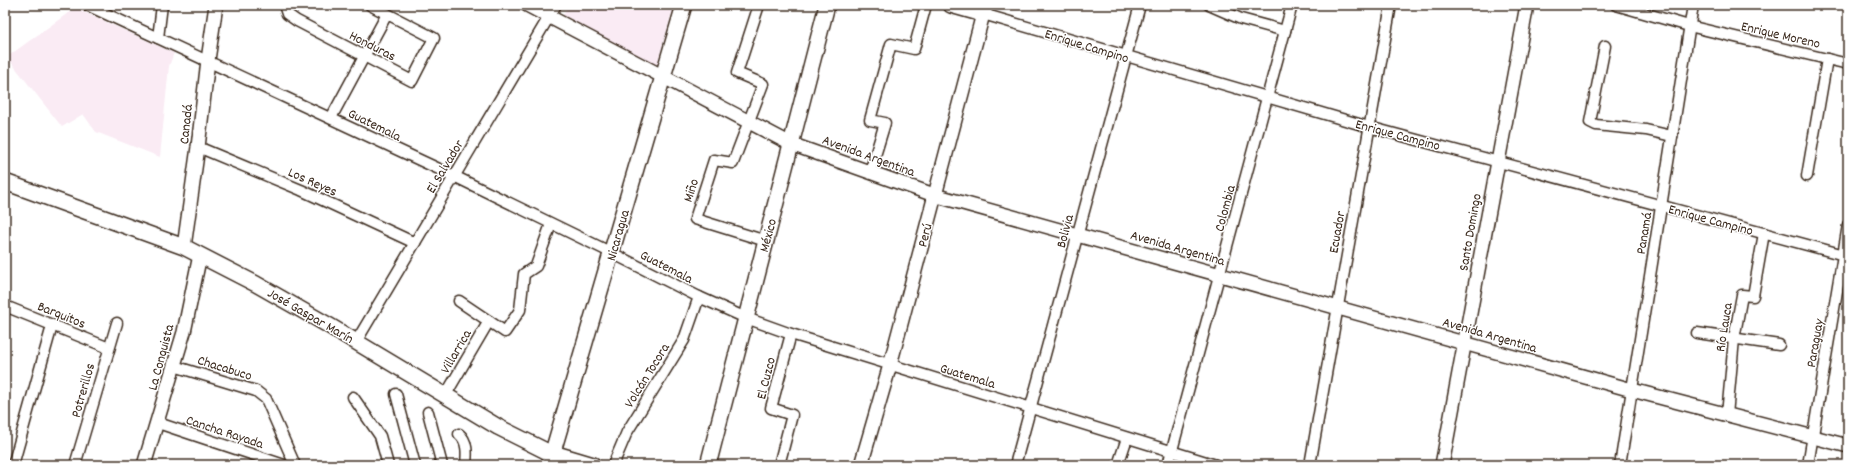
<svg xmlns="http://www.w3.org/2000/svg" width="1853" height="470" font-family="Dekko,sans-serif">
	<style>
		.built { fill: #faebf4 }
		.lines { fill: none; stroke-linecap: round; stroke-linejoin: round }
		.minor-casing { stroke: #3b2a1e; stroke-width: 13 }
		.tertiary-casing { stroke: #3b2a1e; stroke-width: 16 }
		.secondary-casing { stroke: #3b2a1e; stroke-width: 18 }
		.minor { stroke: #fff; stroke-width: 10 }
		.tertiary { stroke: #fff; stroke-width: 13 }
		.secondary { stroke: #fff; stroke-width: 15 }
		.labels { text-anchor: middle; stroke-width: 3; stroke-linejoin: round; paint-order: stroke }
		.street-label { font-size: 14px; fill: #3b2a1e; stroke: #fff }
	</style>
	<rect width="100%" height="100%" fill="#fff"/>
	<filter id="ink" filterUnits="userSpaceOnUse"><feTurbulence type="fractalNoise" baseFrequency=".025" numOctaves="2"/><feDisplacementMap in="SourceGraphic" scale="8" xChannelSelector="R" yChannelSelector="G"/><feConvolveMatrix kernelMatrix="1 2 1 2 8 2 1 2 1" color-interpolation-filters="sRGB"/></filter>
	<g filter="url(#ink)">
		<g class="built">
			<polygon points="569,5 674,5 657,65 563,15"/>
			<polygon points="75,8 174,53 169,66 160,157 96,132 83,114 62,127 7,57"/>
		</g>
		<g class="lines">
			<g class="minor-casing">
				<g id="minor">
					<polyline points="87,5 454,176 612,253 699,297 746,318 791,334 1216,465"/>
					<polyline points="284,5 287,14 297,21 412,81 434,38 370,5"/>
					<polyline points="759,5 737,73 763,84 733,163 714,160 695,219 766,241"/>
					<polyline points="1209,5 1241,19 1285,31"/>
					<polyline points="1616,5 1689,26 1848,64"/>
					<polyline points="983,14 1369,127 1848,256"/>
					<polyline points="158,38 162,5"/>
					<polyline points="1605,46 1590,122 1596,125 1646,130 1672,136"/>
					<polyline points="331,118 387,14"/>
					<polyline points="198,147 301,190 415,243"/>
					<polyline points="870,172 885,123 870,120 891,44 914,49 926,5"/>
					<polyline points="1807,176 1827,59"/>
					<polyline points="459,301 505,332 520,310 524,274 536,266 551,224"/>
					<polyline points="5,306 109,348"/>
					<polyline points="1697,333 1779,345"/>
					<polyline points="356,342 556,5"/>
					<polyline points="174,366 256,391 266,399 295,465"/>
					<polyline points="396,394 415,465"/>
					<polyline points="445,396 489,321"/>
					<polyline points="353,397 380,436 388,465"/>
					<polyline points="428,412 442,465"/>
					<polyline points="1727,415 1734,339 1742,295 1753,296 1764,233"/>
					<polyline points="158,423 284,465"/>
					<path d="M459,434C468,441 467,454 466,465"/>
					<polyline points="13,465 52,326"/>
					<polyline points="75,465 117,323"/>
					<polyline points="613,465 627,432 684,340 699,297"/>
					<polyline points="779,465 792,415 771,408 791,334"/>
					<polyline points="1015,465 1140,5"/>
					<polyline points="1118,465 1127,438"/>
					<polyline points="1168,465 1292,5"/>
					<polyline points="1310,465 1391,5"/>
					<polyline points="1620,465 1693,5"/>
					<polyline points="1808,465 1848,225"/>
				</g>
			</g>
			<g class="tertiary-casing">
				<g id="tertiary">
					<polyline points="527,5 791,144 934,195 1632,390 1848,446"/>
					<polyline points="184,247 198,147 208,60 216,5"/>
					<polyline points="144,465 184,332 200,255"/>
					<polyline points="861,465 890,365 983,14"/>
					<polyline points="1442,465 1527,5"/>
				</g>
			</g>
			<g class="secondary-casing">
				<g id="secondary">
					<polyline points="951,5 983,14 985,5"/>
					<polyline points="5,182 184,247 256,284 328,325 498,427 546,451 593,465"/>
					<polyline points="549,465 684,5"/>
					<polyline points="708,465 827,5"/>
				</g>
			</g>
			<use href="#minor" class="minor"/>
			<use href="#tertiary" class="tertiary"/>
			<use href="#secondary" class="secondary"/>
		</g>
	</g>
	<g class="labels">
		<g class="street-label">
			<text transform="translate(1781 34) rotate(13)" y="5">Enrique Moreno</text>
			<text transform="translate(373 45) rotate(27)" y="5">Honduras</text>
			<text transform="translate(1087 45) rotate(17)" y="5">Enrique Campino</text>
			<text transform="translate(185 124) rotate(-84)" y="5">Canadá</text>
			<text transform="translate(375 124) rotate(26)" y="5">Guatemala</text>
			<text transform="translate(1398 134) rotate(15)" y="5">Enrique Campino</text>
			<text transform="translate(869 155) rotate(20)" y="5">Avenida Argentina</text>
			<text transform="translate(444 166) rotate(-59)" y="5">El Salvador</text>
			<text transform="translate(313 181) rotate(24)" y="5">Los Reyes</text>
			<text transform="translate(690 190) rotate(-73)" y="5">Miño</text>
			<text transform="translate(1224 208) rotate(-75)" y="5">Colombia</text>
			<text transform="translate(1711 219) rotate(15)" y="5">Enrique Campino</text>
			<text transform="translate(1064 231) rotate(-75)" y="5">Bolivia</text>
			<text transform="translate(1336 232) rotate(-80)" y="5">Ecuador</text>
			<text transform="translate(1469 232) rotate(-80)" y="5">Santo Domingo</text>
			<text transform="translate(1643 233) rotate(-81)" y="5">Panamá</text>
			<text transform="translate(617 235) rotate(-74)" y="5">Nicaragua</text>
			<text transform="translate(767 235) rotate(-75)" y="5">México</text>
			<text transform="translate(924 235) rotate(-76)" y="5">Perú</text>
			<text transform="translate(1178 247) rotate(16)" y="5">Avenida Argentina</text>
			<text transform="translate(667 266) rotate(27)" y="5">Guatemala</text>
			<text transform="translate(62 314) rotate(22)" y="5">Barquitos</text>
			<text transform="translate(311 315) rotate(30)" y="5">José Gaspar Marín</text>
			<text transform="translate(1723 327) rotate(-81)" y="5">Río Lauca</text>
			<text transform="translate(1490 334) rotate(16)" y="5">Avenida Argentina</text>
			<text transform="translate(1814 343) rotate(-80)" y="5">Paraguay</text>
			<text transform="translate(455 351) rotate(-60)" y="5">Villarrica</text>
			<text transform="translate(160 357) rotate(-75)" y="5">La Conquista</text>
			<text transform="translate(225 367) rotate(17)" y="5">Chacabuco</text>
			<text transform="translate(646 375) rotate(-58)" y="5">Volcán Tocora</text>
			<text transform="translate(968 375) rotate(17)" y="5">Guatemala</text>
			<text transform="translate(765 378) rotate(-76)" y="5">El Cuzco</text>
			<text transform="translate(82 390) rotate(-74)" y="5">Potrerillos</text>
			<text transform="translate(225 431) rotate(18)" y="5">Cancha Rayada</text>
		</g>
	</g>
	<rect width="1853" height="470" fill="none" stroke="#fff" stroke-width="20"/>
	<rect x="10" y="10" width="1833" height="450" fill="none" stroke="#3b2a1e" stroke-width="1.5" filter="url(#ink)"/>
</svg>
